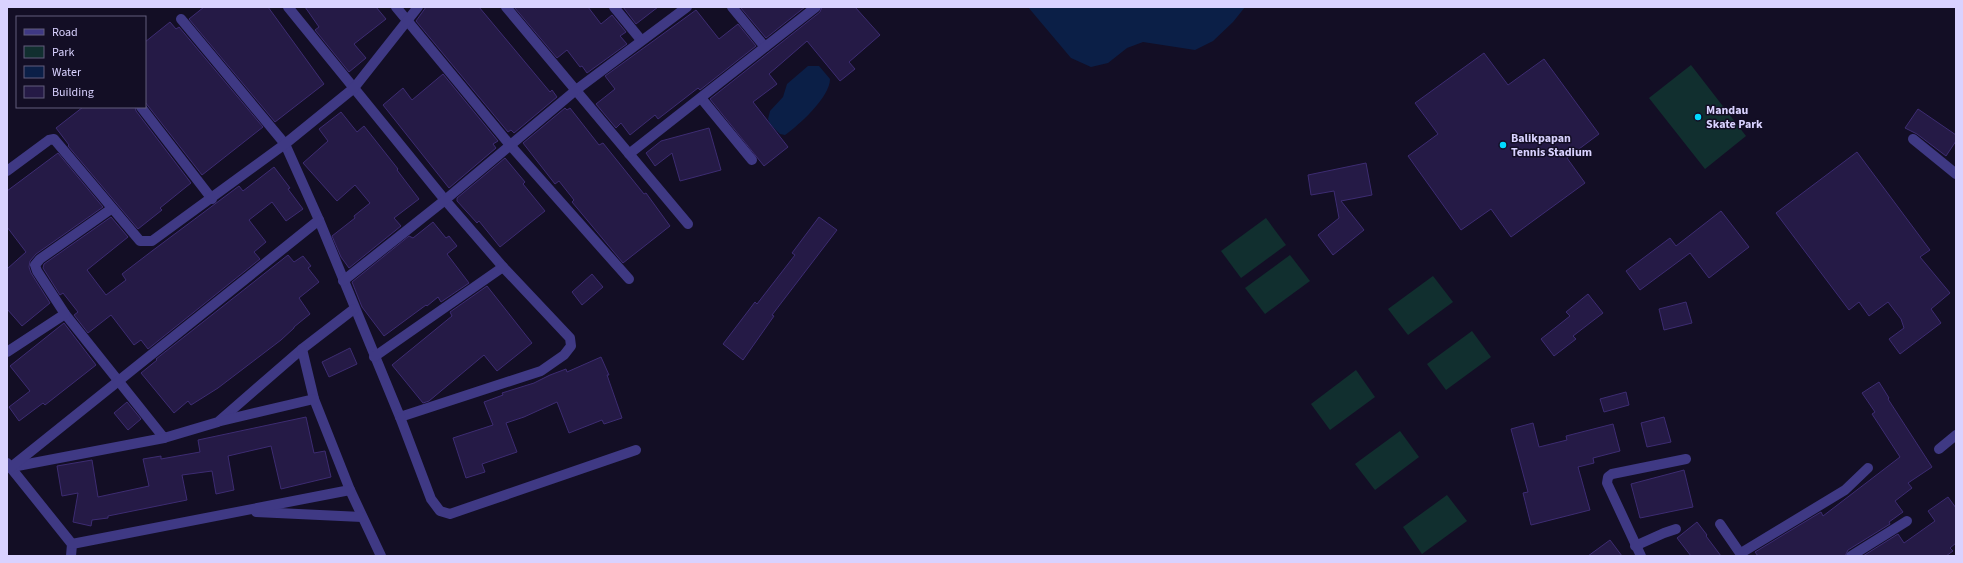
<svg xmlns="http://www.w3.org/2000/svg" width="1963" height="563" font-family="'Source Sans 3',sans-serif">
	<style>
		.green { fill: #112f2f }
		.water { fill: #0b1f47 }
		.building { fill: #251a46; stroke: #3d2c72 }
		.lines { fill: none; stroke-linecap: round; stroke-linejoin: round }
		.street { stroke: #3f3984; stroke-width: 10 }
		.poi-dot { fill: #00d9fd; stroke: #130e25; stroke-width: 1.5 }
		.labels { text-anchor: middle; stroke-width: 3; stroke-linejoin: round; paint-order: stroke }
		.poi-label { font-size: 12px; font-weight: bold; fill: #d9d2ff; stroke: #130e25; text-anchor: start }
	</style>
	<rect width="100%" height="100%" fill="#130e25"/>
	<g class="green">
		<polygon points="1691,65 1746,136 1705,169 1649,98"/>
		<polygon points="1266,218 1286,245 1241,278 1221,251"/>
		<polygon points="1290,255 1310,281 1265,314 1245,288"/>
		<polygon points="1433,276 1453,302 1408,335 1388,309"/>
		<polygon points="1472,331 1491,357 1446,390 1427,364"/>
		<polygon points="1356,370 1375,397 1330,430 1311,404"/>
		<polygon points="1400,431 1419,457 1375,490 1355,464"/>
		<polygon points="1447,495 1467,521 1422,554 1403,527"/>
	</g>
	<g class="water">
		<polygon points="1028,7 1245,7 1233,22 1213,41 1195,50 1143,42 1127,48 1108,63 1091,67 1071,58"/>
		<path d="M808,66H819L830,79C830,97 799,125 785,135L780,134L770,124L768,119L770,111L783,97L787,84Z"/>
	</g>
	<g class="building">
		<polygon points="204,7 268,7 324,84 275,122 189,19"/>
		<polygon points="305,7 376,7 386,19 354,44 366,58 349,72 315,30 319,27"/>
		<polygon points="426,7 479,7 550,92 552,90 557,97 514,133 511,130 508,132 416,21"/>
		<polygon points="514,7 588,7 601,24 612,15 626,32 620,36 627,44 587,73 582,66 580,67 567,50 557,58"/>
		<polygon points="623,7 658,7 636,24"/>
		<polygon points="740,7 805,7 766,38"/>
		<polygon points="822,7 855,7 880,35 849,62 855,69 840,81 807,41 769,74 777,84 753,102 788,147 764,166 710,99 820,12"/>
		<polygon points="696,10 719,39 738,24 756,46 700,90 698,88 658,119 655,115 630,135 621,123 616,128 596,104 615,89 605,76"/>
		<polygon points="170,22 176,29 179,27 263,127 202,175 145,102 145,42"/>
		<polygon points="1484,53 1508,85 1544,59 1599,134 1567,158 1585,183 1511,237 1491,209 1461,230 1408,156 1438,134 1415,103"/>
		<polygon points="443,74 498,141 493,144 496,148 449,188 383,105 403,88 412,100"/>
		<polygon points="83,107 135,107 136,111 191,183 160,208 162,210 138,229 68,146 69,145 56,128"/>
		<polygon points="565,108 567,110 570,108 599,145 603,143 644,194 646,193 670,226 623,263 572,202 574,200 559,181 555,184 523,143"/>
		<polygon points="1918,109 1956,135 1956,141 1946,156 1917,134 1905,128"/>
		<polygon points="341,112 357,132 364,126 398,169 397,170 419,199 394,218 401,226 349,268 341,257 332,236 355,218 354,216 370,203 355,185 337,201 303,163 328,141 319,129"/>
		<polygon points="709,128 721,170 680,181 672,153 655,166 646,153 661,141"/>
		<polygon points="1857,152 1930,250 1920,257 1950,293 1931,309 1941,323 1900,354 1889,339 1904,328 1901,319 1888,302 1869,316 1859,302 1849,310 1776,213"/>
		<polygon points="58,153 103,207 36,254 30,261 29,267 31,273 50,303 22,326 7,309 7,269 26,252 7,227 7,191"/>
		<polygon points="505,158 525,182 523,184 545,211 500,247 479,221 477,223 457,201 457,198"/>
		<polygon points="1366,163 1372,195 1341,201 1364,230 1333,255 1318,235 1339,218 1334,191 1311,195 1308,175"/>
		<polygon points="274,167 290,188 288,189 303,209 286,221 272,202 249,220 266,242 254,252 260,259 148,349 141,340 134,345 111,315 88,333 74,315 78,312 63,293 60,295 43,268 44,264 111,217 128,237 87,270 106,295 126,280 122,274 152,251 239,186 243,191"/>
		<polygon points="1721,211 1749,247 1709,278 1690,253 1640,290 1626,271 1670,238 1676,246"/>
		<polygon points="819,217 837,230 772,315 774,316 743,360 723,344 755,302 757,304 795,255 792,253"/>
		<polygon points="433,222 446,238 449,236 457,246 447,254 469,283 441,302 438,297 427,306 426,305 384,336 362,307 352,282 409,236 413,238"/>
		<polygon points="288,255 294,262 303,256 311,266 308,268 319,282 299,298 310,314 294,327 294,328 281,340 218,388 191,405 188,401 174,413 141,373 157,360 156,359"/>
		<polygon points="592,274 603,287 582,305 572,292"/>
		<polygon points="487,286 532,343 497,371 484,355 429,401 423,403 392,365 452,316 450,312"/>
		<polygon points="1588,294 1603,313 1573,336 1576,339 1554,356 1541,339 1570,316 1566,312"/>
		<polygon points="1686,302 1692,323 1664,330 1659,309"/>
		<polygon points="64,323 96,365 45,405 43,403 19,421 9,407 30,391 10,366"/>
		<polygon points="350,348 357,364 329,377 322,362"/>
		<polygon points="601,357 609,375 607,375 622,418 604,424 602,420 569,433 557,402 524,417 506,423 517,452 482,464 485,472 466,478 453,438 493,425 484,402 503,395 502,393 534,383 550,375 566,369 567,372"/>
		<polygon points="1879,382 1889,398 1888,399 1932,467 1908,483 1912,488 1895,501 1903,512 1889,522 1890,524 1848,550 1845,556 1758,556 1755,552 1821,512 1823,516 1900,457 1872,414 1875,412 1862,393"/>
		<polygon points="1626,392 1629,405 1604,412 1600,399"/>
		<polygon points="127,402 141,419 128,430 114,413"/>
		<polygon points="306,417 314,453 325,451 331,477 281,489 271,446 228,456 234,490 216,494 212,471 182,475 187,500 108,516 108,518 92,520 91,526 73,522 78,493 62,496 57,466 92,460 98,497 149,486 143,459 161,456 161,459 200,452 198,440"/>
		<polygon points="1664,417 1671,442 1647,447 1641,423"/>
		<polygon points="1533,423 1539,447 1567,440 1566,436 1613,424 1620,451 1593,458 1594,463 1578,467 1590,510 1531,525 1523,493 1528,492 1511,429"/>
		<polygon points="1684,470 1693,507 1640,518 1631,484"/>
		<polygon points="1948,497 1956,508 1956,543 1950,548 1953,551 1946,556 1863,556 1898,534 1904,543 1935,521 1928,511"/>
		<polygon points="1697,522 1707,535 1706,536 1721,556 1691,556 1677,538"/>
		<polygon points="1610,540 1622,556 1588,556"/>
	</g>
	<g class="lines">
		<g class="street">
			<polyline points="396,7 510,145 629,279"/>
			<polyline points="506,7 688,224"/>
			<polyline points="614,7 641,40"/>
			<polyline points="732,7 765,47"/>
			<polyline points="181,19 285,144 319,220 400,417 541,371 564,355 571,346 570,338 503,267 445,200 288,7"/>
			<polyline points="701,98 752,160"/>
			<polyline points="141,107 212,199"/>
			<polyline points="1913,139 1956,174"/>
			<polyline points="629,154 816,7"/>
			<polyline points="7,171 49,140 54,139 140,241 152,241 285,144 354,88 418,7"/>
			<polyline points="111,209 40,259 35,265 37,271 65,314 164,438 218,422 302,349 354,309"/>
			<polyline points="343,281 445,200 576,90 687,7"/>
			<polyline points="302,349 314,399 350,490 381,556"/>
			<polyline points="7,352 65,314"/>
			<polyline points="374,357 503,267"/>
			<polyline points="400,417 431,499 440,511 450,514 636,450"/>
			<polyline points="221,421 314,399"/>
			<polyline points="1939,449 1956,435"/>
			<polyline points="7,463 72,544 71,556"/>
			<polyline points="12,467 164,438"/>
			<polyline points="10,468 319,220"/>
			<polyline points="256,512 362,517"/>
			<polyline points="1720,524 1742,556"/>
			<polyline points="72,544 350,490"/>
			<polyline points="1635,546 1664,533 1676,529"/>
			<polyline points="1741,553 1845,490 1868,468"/>
			<polyline points="1641,556 1607,483 1608,477 1612,474 1686,459"/>
			<polyline points="1851,556 1907,521"/>
		</g>
	</g>
	<g class="poi-dot">
		<circle cx="1698" cy="117" r="4"/>
		<circle cx="1503" cy="145" r="4"/>
	</g>
	<g class="labels">
		<g class="poi-label">
			<text x="1706" y="114">Mandau<tspan x="1706" dy="14">Skate Park</tspan></text>
			<text x="1511" y="142">Balikpapan<tspan x="1511" dy="14">Tennis Stadium</tspan></text>
		</g>
	</g>
	<rect width="1963" height="563" fill="none" stroke="#d9d2ff" stroke-width="16"/>
	<rect x="16" y="16" width="130" height="92" fill="#130e25" stroke="#625c7c"/>
	<rect x="24" y="29" width="20" height="6" fill="#3f3984" stroke="#625c7c"/>
	<text x="52" y="36" font-size="12" fill="#d9d2ff">Road</text>
	<rect x="24" y="46" width="20" height="12" fill="#112f2f" stroke="#625c7c"/>
	<text x="52" y="56" font-size="12" fill="#d9d2ff">Park</text>
	<rect x="24" y="66" width="20" height="12" fill="#0b1f47" stroke="#625c7c"/>
	<text x="52" y="76" font-size="12" fill="#d9d2ff">Water</text>
	<rect x="24" y="86" width="20" height="12" fill="#251a46" stroke="#625c7c"/>
	<text x="52" y="96" font-size="12" fill="#d9d2ff">Building</text>
</svg>
